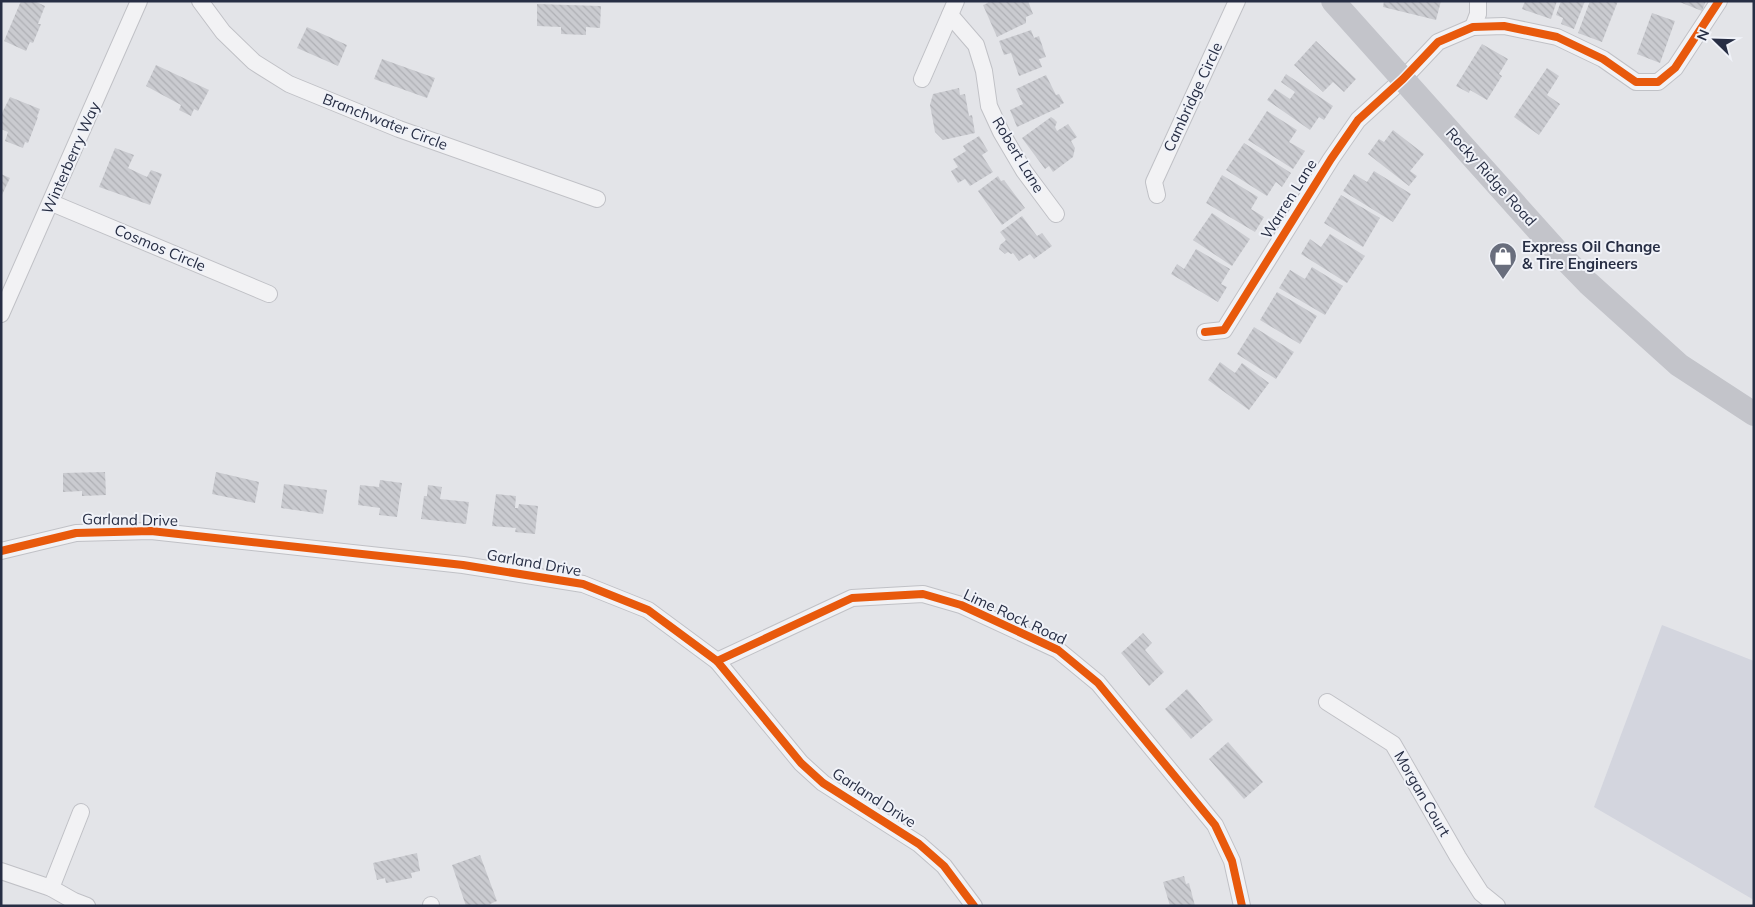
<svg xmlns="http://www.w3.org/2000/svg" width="1755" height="907" font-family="Mulish,sans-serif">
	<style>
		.built { fill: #d3d5de }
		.building { fill: url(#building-back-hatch) }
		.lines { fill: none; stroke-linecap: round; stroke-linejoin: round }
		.minor-casing { stroke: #c0c1c6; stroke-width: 18 }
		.minor { stroke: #f2f2f4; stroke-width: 16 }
		.secondary { stroke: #c3c4ca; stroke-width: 24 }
		.cycleway-casing { stroke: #f0f2f8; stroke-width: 11 }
		.cycleway { stroke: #e8590c; stroke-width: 8 }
		.labels { text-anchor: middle; stroke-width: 4; stroke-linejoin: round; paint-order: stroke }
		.street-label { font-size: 15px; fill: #272e44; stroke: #f0f2f8 }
		.poi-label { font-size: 15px; font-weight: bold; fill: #272e44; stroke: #f0f2f8; text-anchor: start }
	</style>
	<defs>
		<pattern id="building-back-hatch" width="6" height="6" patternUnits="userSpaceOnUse" patternTransform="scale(1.25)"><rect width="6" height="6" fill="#cacbd0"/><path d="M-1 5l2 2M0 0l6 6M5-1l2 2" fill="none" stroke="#aeafb4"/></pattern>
	</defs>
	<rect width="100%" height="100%" fill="#e3e4e8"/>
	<polygon class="built" points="1662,625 1754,661 1754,900 1594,807"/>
	<g class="building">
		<polygon points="21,1 34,1 45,6 38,24 41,24 33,43 30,42 26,51 4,41"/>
		<polygon points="987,1 1028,1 1033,14 1026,17 1026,23 997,37 983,5 988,3"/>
		<polygon points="1384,1 1441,1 1436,20 1383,7"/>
		<polygon points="1525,1 1557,1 1551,19 1522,9"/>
		<polygon points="1561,1 1585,1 1574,29 1561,24 1563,18 1556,15"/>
		<polygon points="1590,1 1618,1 1602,42 1578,33"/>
		<polygon points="1677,1 1706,1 1702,11"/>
		<polygon points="537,4 601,6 600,28 586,27 586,35 561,34 561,27 537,26"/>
		<polygon points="1652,13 1675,21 1660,63 1637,54"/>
		<polygon points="307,27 347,45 338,66 297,48"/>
		<polygon points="1031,30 1034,38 1039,36 1046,57 1039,59 1042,67 1019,76 1011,53 1004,55 999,41"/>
		<polygon points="1316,41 1356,79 1344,92 1333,82 1323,92 1294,65"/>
		<polygon points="1482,44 1508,59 1499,74 1502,76 1487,100 1470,90 1469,93 1456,86"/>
		<polygon points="382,59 435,78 427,98 374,79"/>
		<polygon points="156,65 209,90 198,111 194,109 191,116 179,110 181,105 146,86"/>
		<polygon points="1547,68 1559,76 1547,95 1560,104 1539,135 1514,117"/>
		<polygon points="1286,74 1333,106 1324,120 1319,117 1310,130 1267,100 1275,89 1290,99 1295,92 1281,82"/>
		<polygon points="1046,75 1056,95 1059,94 1064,103 1060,105 1060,107 1017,127 1010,110 1023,104 1016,89"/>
		<polygon points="959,88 960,95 965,94 969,116 972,115 975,133 943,140 935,132 930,105 933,94"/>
		<polygon points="10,97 40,109 37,117 38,117 28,143 25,142 23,148 5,141 8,132 1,129 1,115"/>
		<polygon points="1267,111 1297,130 1289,142 1305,151 1293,169 1248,140"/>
		<polygon points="1051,117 1054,119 1057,122 1055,127 1057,131 1068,124 1077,137 1071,141 1075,148 1073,157 1053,172 1049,166 1045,169 1022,138"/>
		<polygon points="1393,130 1424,154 1410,171 1417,176 1409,186 1368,154 1379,139 1384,142"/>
		<polygon points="979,136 988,151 982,155 993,172 970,186 965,179 958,183 951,171 958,167 953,159 966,151 963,146"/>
		<polygon points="1244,143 1291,173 1282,187 1276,182 1267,196 1226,170"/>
		<polygon points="115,148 134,155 128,168 147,177 151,170 162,174 150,205 99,187"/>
		<polygon points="1374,171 1411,194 1393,222 1343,191 1354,174 1367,182"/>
		<polygon points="1,174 10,178 1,197"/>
		<polygon points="1222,175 1258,197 1251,209 1264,217 1255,232 1206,203"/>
		<polygon points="998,176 1001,181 1004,180 1025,208 1002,225 978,191"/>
		<polygon points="1341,195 1380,218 1363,247 1324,223"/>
		<polygon points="1212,213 1250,239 1232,266 1193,240"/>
		<polygon points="1022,216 1037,236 1042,233 1052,246 1034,259 1030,254 1019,261 1013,253 1011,254 1008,252 1005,254 999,249 1000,245 1006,240 1000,232"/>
		<polygon points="1330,234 1365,256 1347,283 1301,254 1310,239 1321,247"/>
		<polygon points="1196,249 1230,269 1221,284 1227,287 1218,302 1171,274 1177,264 1184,269"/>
		<polygon points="1312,267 1343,286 1325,315 1279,288 1290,270 1305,279"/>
		<polygon points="1277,292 1317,316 1300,344 1260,320"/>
		<polygon points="1254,327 1294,352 1276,379 1237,354"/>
		<polygon points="1220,362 1235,373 1242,363 1269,383 1249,410 1208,380"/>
		<polygon points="105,472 106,495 82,496 82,491 63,492 63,473"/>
		<polygon points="216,472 259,482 255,503 212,494"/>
		<polygon points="380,480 402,483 397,517 379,515 380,508 358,505 360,485 379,487"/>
		<polygon points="284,484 327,490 323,514 281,508"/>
		<polygon points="428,485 442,487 440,499 469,502 466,524 421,519 424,496 427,496"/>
		<polygon points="496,494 516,496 515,508 518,508 519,504 538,506 535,534 515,532 516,528 492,526"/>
		<polygon points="1143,633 1152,643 1145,650 1164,672 1149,686 1121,653"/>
		<polygon points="1187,689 1213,720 1191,739 1165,709"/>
		<polygon points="1228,742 1263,782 1244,799 1209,759"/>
		<polygon points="417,853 420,871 411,873 412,878 386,883 385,878 377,880 373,863"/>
		<polygon points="480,855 497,901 490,904 491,906 466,906 452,865"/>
		<polygon points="1184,876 1186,884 1189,883 1195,906 1170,906 1163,882"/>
	</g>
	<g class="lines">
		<g class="minor-casing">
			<g id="minor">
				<polyline points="200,1 223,32 254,62 289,84 399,129 597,199"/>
				<polyline points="950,15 976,45 984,71 989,106 1001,132 1024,171 1056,214"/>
				<polyline points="1473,27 1478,14 1478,1"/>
				<polyline points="922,79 956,1"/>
				<polyline points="1157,195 1154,182 1237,1"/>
				<polyline points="52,203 269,294"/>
				<polyline points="1,314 139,1"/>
				<polyline points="1205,332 1224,330 1331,159 1358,120 1403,79 1438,42 1473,27 1504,26 1557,37 1603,59 1636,82 1658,82 1675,68 1719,1"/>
				<polyline points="1,551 76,533 151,531 463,565 583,584 648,610 717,661 801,763 823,783 919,844 944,866 974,906"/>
				<polyline points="717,661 852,598 923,594 961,605 1058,650 1098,683 1215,825 1232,861 1242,906"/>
				<polyline points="1327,702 1393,744 1458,857 1481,893 1497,906"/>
				<polyline points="1,871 51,888 74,901 87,906"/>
				<polyline points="51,888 81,812"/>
				<polyline points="431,906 431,905"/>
			</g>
		</g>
		<use href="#minor" class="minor"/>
		<polyline class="secondary" points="1333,1 1555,249 1588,283 1679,365 1754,414"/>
		<g class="cycleway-casing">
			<g id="cycleway">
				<polyline points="1205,332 1224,330 1331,159 1358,120 1403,79 1438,42 1473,27 1504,26 1557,37 1603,59 1636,82 1658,82 1675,68 1719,1"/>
				<polyline points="1,551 76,533 151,531 463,565 583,584 648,610 717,661 801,763 823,783 919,844 944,866 974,906"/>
				<polyline points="717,661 852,598 923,594 961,605 1058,650 1098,683 1215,825 1232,861 1242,906"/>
			</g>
		</g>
		<use href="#cycleway" class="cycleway"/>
	</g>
	<defs>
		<g id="shop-pin" transform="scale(1.4375)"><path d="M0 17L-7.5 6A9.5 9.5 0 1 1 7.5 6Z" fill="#696e7d" stroke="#f0f2f8"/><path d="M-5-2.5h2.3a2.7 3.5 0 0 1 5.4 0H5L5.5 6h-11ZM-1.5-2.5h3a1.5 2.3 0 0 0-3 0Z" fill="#fff"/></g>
	</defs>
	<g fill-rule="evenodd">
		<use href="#shop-pin" x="1503" y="256"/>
	</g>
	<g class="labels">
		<g class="street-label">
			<text transform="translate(1193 97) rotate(-65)" y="5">Cambridge Circle</text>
			<text transform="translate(385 122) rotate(21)" y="5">Branchwater Circle</text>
			<text transform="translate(1018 155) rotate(59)" y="5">Robert Lane</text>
			<text transform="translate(71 158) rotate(-66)" y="5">Winterberry Way</text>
			<text transform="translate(1491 177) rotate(48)" y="5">Rocky Ridge Road</text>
			<text transform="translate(1289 199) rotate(-58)" y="5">Warren Lane</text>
			<text transform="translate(160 248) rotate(23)" y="5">Cosmos Circle</text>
			<text transform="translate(130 520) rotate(1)" y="5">Garland Drive</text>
			<text transform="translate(534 563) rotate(10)" y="5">Garland Drive</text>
			<text transform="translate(1015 617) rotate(25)" y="5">Lime Rock Road</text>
			<text transform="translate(1422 794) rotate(60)" y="5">Morgan Court</text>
			<text transform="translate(874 798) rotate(33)" y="5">Garland Drive</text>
		</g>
		<g class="poi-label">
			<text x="1522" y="252">Express Oil Change<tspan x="1522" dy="17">&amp; Tire Engineers</tspan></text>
		</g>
	</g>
	<rect width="1755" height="907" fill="none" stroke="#272e44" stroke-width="5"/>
	<g transform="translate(1715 40) rotate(293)" stroke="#f0f2f8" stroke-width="4" paint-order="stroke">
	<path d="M0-4L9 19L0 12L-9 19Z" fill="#272e44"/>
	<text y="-8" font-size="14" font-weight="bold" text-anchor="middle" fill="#272e44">N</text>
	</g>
</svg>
